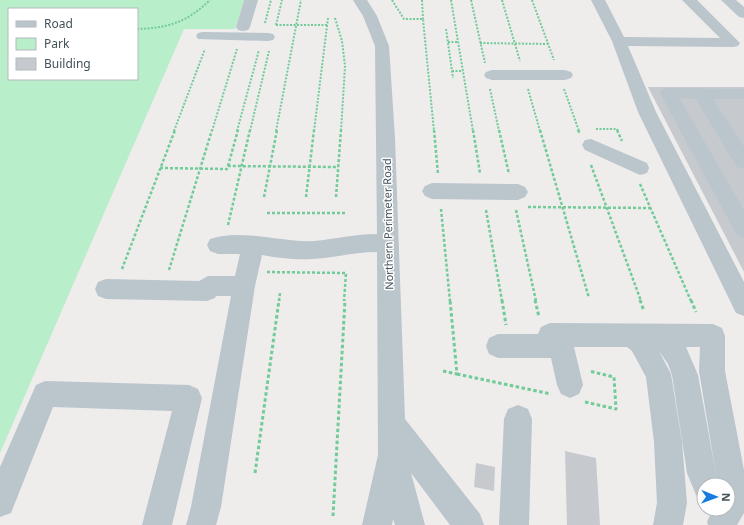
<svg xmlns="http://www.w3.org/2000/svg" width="744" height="525" font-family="'Noto Sans',sans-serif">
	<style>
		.green { fill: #b9eeca; fill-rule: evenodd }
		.building { fill: #c6cacf }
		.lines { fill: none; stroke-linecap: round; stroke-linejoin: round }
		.path-far2 { stroke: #71cc99; stroke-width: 2; stroke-dasharray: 2 1.5; stroke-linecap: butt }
		.path-far1 { stroke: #71cc99; stroke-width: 2.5; stroke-dasharray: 3 2; stroke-linecap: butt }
		.path { stroke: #71cc99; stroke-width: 3; stroke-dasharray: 3.5 2.5; stroke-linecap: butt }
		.minor { fill: #bac5cc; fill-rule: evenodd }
		.labels { text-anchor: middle; stroke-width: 3; stroke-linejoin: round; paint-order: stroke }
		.street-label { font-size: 11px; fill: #445159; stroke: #fff }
	</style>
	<rect width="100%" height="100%" fill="#efecec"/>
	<path class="green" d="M0,0H244L235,29H184L0,453ZM9,9H137V79H9Z"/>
	<g class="building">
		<polygon points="648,87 744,87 744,272"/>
		<polygon points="565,451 596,458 600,525 567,525"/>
		<polygon points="476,463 495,467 494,491 474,487"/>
	</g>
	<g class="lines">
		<g class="path-far2">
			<polyline points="392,0 404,19 423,19 434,131"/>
			<polyline points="422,0 423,19"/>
			<polyline points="451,0 473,131"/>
			<polyline points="471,0 485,63"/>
			<polyline points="502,0 520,61"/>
			<polyline points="532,0 554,60"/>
			<polyline points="335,18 342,41 345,66 341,131"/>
			<polyline points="265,23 271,0"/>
			<polyline points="276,25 282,0"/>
			<polyline points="276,25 327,25"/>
			<path d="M137,29C169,28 187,22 210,0"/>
			<polyline points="446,29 453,78"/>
			<polyline points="448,42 458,42"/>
			<polyline points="480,43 548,44"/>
			<polyline points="452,71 463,71"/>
			<polyline points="490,89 499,131"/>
			<polyline points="528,89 540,131"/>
			<polyline points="564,89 579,131"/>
			<polyline points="596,129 617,129 618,131"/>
			<polyline points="174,131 205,49"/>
			<polyline points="212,131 237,49"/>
			<polyline points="237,131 259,50"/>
			<polyline points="250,131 269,51"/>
			<polyline points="276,131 301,0"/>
			<polyline points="314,131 328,18"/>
		</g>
		<g class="path-far1">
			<polyline points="434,130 438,174"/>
			<polyline points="473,130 480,173"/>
			<polyline points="499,130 509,174"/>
			<polyline points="540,130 589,298"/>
			<polyline points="578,130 580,134"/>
			<polyline points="617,130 622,141"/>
			<polyline points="591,165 641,301"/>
			<polyline points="228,166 238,130"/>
			<polyline points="160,168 227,169 228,166 338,167"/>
			<polyline points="640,184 691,301"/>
			<polyline points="264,197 277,130"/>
			<polyline points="306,197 314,130"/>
			<polyline points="336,197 341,130"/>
			<polyline points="528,207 651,208"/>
			<polyline points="441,209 450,301"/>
			<polyline points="486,210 502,301"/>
			<polyline points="516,210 536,301"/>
			<polyline points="267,213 347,213"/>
			<polyline points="228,225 250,130"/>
			<polyline points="122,269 175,130"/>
			<polyline points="169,270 212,130"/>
			<polyline points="267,272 346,273 344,301"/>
			<polyline points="279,301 280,293"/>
		</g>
		<g class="path">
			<polyline points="502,300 506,325"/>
			<polyline points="535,300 539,317"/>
			<polyline points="640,300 644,311"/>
			<polyline points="691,300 696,312"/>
			<polyline points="443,371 457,374 450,300"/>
			<polyline points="457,374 551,394"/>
			<polyline points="585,402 616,409 614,377 589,371"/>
			<polyline points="255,473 279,300"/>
			<polyline points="333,516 345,300"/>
		</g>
		<g class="minor">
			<polygon points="244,0 258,0 250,27 248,30 243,31 238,30 236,27"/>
			<path d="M353,0H367L377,16L389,46L395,138L405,419L480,514L484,525H450L411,473L425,525H395L393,519L392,525H362L378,455L377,252C354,252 334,258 312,259C295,260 278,258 262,255L255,286L221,507L216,525H186L191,507L231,296H216L215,298L207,301L106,299L98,296L95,289L98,282L106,279L199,281L208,276H235L240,254H218L210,251L207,245L210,239C241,228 281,243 314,241C335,239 356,234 377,234L375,46L363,16Z"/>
			<polygon points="591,0 605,0 624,37 720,38 682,0 697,0 740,43 738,46 733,47 628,46 656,112 744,282 744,316 736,313 638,112 612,41"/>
			<polygon points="721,0 736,0 744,7 744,18 739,17"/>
			<polygon points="203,32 268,33 273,34 275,37 273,40 268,41 198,39 196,36 198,33"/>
			<polygon points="492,70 565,70 571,72 573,75 571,78 565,80 492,80 486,78 484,75 486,72"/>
			<polygon points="668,88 744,89 744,99 713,99 744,147 744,169 737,167 696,99 679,98 744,210 744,238 737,235 660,93 662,89"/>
			<polygon points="591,139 647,163 649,168 647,173 640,175 585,150 582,145 585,140"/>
			<polygon points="432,183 518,184 525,187 528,192 525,197 518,200 432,199 425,196 422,191 425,186"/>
			<path d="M550,323L713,324L722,328L725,336V371L744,470V513L737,525H708L707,522L713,509H728V485H704V499L696,495L687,473L672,375L668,364L659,351L671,374L682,442L687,503L683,525H653L657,503L654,442L646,377L632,351L627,347H574L583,385L579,394L570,398L561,394L557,385L551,358H498L489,354L486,346L489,338L498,334H538L541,327ZM686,347H700L699,371L716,474L698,375Z"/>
			<polygon points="45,381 189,385 198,389 202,398 172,525 142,525 172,411 53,407 11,513 0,517 0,467 36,385"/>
			<polygon points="518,405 528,409 532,419 529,525 499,525 504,419 508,409"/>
		</g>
	</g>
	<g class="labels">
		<g class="street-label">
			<text transform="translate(388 224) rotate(-91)" y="4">Northern Perimeter Road</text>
		</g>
	</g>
	<rect x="8" y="8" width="130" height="72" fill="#ffffff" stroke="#b4b9bd"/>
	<rect x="16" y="21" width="20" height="6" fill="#bac5cc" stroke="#b4b9bd"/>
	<text x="44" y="28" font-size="12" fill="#445159">Road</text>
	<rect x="16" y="38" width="20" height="12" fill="#b9eeca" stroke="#b4b9bd"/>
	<text x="44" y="48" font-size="12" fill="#445159">Park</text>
	<rect x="16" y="58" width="20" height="12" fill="#c6cacf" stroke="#b4b9bd"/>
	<text x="44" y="68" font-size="12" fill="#445159">Building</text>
	<g transform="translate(716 497) rotate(91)"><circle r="19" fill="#ffffff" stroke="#b4b9bd"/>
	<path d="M0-3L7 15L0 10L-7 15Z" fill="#177cdd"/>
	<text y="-6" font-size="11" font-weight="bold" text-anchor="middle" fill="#445159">N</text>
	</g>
</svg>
